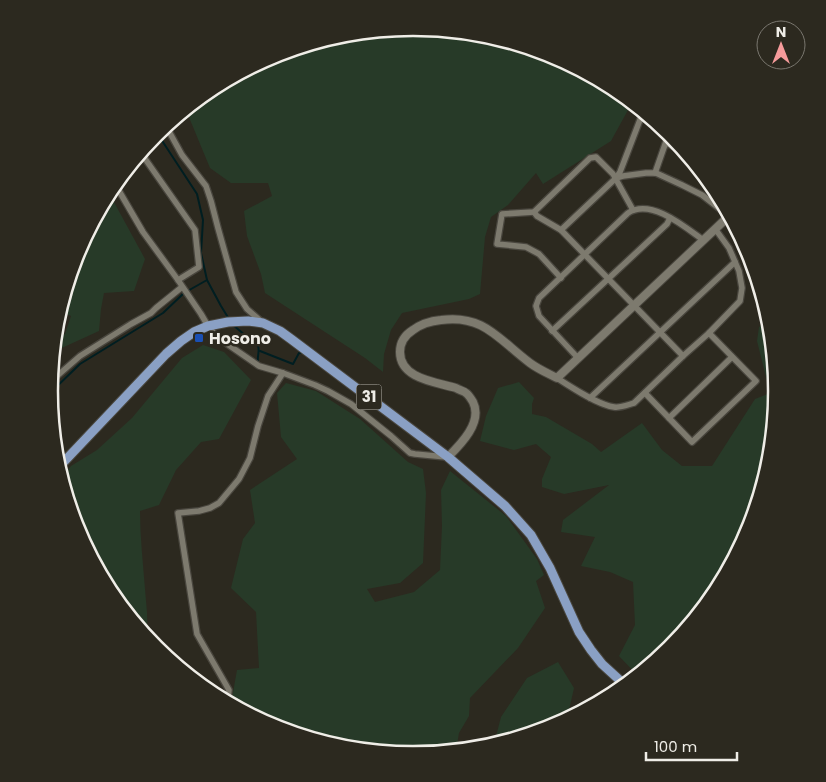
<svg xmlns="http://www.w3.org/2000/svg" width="826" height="782" font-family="Poppins,sans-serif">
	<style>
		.green { fill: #273a28 }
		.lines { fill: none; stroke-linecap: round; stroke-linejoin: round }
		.stream { stroke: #001e21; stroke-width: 2 }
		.street-casing { stroke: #49463e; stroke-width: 8 }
		.secondary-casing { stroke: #49463e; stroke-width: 10 }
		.primary-casing { stroke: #49463e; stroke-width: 11 }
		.street { stroke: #7d7a6e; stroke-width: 5.5 }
		.secondary { stroke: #7d7a6e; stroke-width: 8 }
		.primary { stroke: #8aa0c4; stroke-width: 9 }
		.transit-dot { fill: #1a4fb4; stroke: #2c291f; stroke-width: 2 }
		.labels { text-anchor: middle; stroke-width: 5; stroke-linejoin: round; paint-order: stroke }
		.shield { fill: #2c291f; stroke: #b4b2ab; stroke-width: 1 }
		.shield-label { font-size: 15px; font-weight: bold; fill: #efede7 }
		.poi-label { font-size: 16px; font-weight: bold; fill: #efede7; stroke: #2c291f; text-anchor: start }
		.rim { fill: none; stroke: #efede7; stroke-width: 2.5 }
	</style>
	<rect width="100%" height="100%" fill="#2c291f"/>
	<g class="green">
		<polygon points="413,28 484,35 552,55 615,89 631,102 628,110 611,141 543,184 536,173 508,205 491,217 485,237 480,294 469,299 402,313 391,330 384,354 383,372 365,358 265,293 261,274 247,236 244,211 272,196 268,183 231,183 210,168 186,110 211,89 274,55 342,34"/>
		<polygon points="109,193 145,259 134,291 104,293 101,309 99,331 53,352 55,337 65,334 71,316 59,311 77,252"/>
		<polygon points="770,320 776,391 769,462 749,530 715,593 670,648 637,675 619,656 635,625 633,582 610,572 581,566 595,537 561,532 563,520 609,485 564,494 542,487 542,479 551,457 536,444 514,450 480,441 486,416 498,388 519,382 534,398 532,404 532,414 546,417 592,444 601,452 642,423 662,450 682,466 712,466 755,399 770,393 757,341 759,327"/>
		<path d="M203,345L224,352L251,380L219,439L201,442L176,470L159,505L140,511C140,537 143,563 145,589C146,604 149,621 146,636L111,593L77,530L61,478L71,466L97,450L132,418L182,358Z"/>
		<polygon points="286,383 316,391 360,419 408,462 423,469 426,493 423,563 400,583 367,589 375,602 414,592 440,570 442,526 441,490 450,471 506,516 537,559 544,575 536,581 545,608 518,648 470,698 469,716 459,733 456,750 413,754 342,747 274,727 231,704 237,670 259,668 256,612 231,588 243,539 255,523 250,490 297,459 281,437 277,393"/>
		<polygon points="558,662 574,688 567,719 552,727 494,744 501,717 527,678"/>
	</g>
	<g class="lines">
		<g class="stream">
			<polyline points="207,280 221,306 229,319"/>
			<path d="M233,325L258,346C260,351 257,356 258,362"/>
			<polyline points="260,351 293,364 299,353 304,353"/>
			<polyline points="50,393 80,364 163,313 184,293 207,280 201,253 203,220 197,194 157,133"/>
		</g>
		<g class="street-casing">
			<g id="street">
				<polyline points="166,126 182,155 206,186 211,201 218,228 236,292 247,309 262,322"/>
				<polyline points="666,143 683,150"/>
				<polyline points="141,153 195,230 199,267 178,280"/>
				<polyline points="655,173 669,133"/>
				<polyline points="616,178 623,176 646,173 656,173 682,185 702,195 729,216"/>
				<polyline points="115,184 143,232 178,280 201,314 208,326 217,337 259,366 283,373 315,385 328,391 351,404 391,436 410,453 415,454 446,457"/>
				<polyline points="534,212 537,216 561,230 683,356"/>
				<polyline points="561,230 615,179 620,172 643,112"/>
				<polyline points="561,278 539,254 526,247 497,244 502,214 534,212 590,158 596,157 613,174 633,210"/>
				<polyline points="552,331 608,279 667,224 670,218"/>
				<path d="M578,358L539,316L536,306L539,298L628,213C651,198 685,227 703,240"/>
				<path d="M557,378C571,387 598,405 614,407C621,408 627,405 634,403L683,356L709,333L740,301L742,288L739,271L729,248L716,230"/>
				<polyline points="50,382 80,356 131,324 151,313 156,308 182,287"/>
				<polyline points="645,393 692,442 756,381 709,333"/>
				<polyline points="590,398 735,262"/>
				<polyline points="669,418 732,357"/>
				<polyline points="225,701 228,698 229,690 197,634 178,513 199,511 210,508 219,503 239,479 250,458 258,426 268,396 283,373"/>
			</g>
		</g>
		<g class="secondary-casing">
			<path id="secondary" d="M448,457C461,444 483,422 473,402C471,399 469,395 466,393C464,391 459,390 456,388C436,382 400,379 400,352C400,343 405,335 413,330C421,324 431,321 441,320C484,314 499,340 530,363C538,369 547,373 557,378L729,216"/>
		</g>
		<g class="primary-casing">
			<polyline id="primary" points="58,468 166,354 181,341 194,332 208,326 228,322 248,321 263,323 280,331 291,339 448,457 505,506 531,535 550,568 579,632 591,650 602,664 625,685"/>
		</g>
		<use href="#street" class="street"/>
		<use href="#secondary" class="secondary"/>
		<use href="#primary" class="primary"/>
	</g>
	<rect class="transit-dot" x="194" y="333" width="10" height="10" rx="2.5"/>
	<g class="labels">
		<rect class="shield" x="356.5" y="384.5" width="25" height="25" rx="4"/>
		<g class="shield-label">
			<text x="369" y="402">31</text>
		</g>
		<g class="poi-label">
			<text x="209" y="344">Hosono</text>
		</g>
	</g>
	<path d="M0 0H826V782H0ZM58 391a355 355 0 1 1 710 0a355 355 0 1 1-710 0Z" fill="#2c291f" fill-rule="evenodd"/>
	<path class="rim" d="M58 391a355 355 0 1 1 710 0a355 355 0 1 1-710 0Z"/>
	<g transform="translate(781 45)"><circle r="24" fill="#2c291f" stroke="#7a776f"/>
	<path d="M0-4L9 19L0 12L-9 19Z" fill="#f59b9b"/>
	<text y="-8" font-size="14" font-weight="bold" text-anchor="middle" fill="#efede7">N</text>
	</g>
	<path d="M646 752v8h91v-8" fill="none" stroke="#efede7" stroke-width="2.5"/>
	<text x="654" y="752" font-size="15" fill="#efede7" stroke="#2c291f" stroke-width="4" paint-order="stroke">100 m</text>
</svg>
